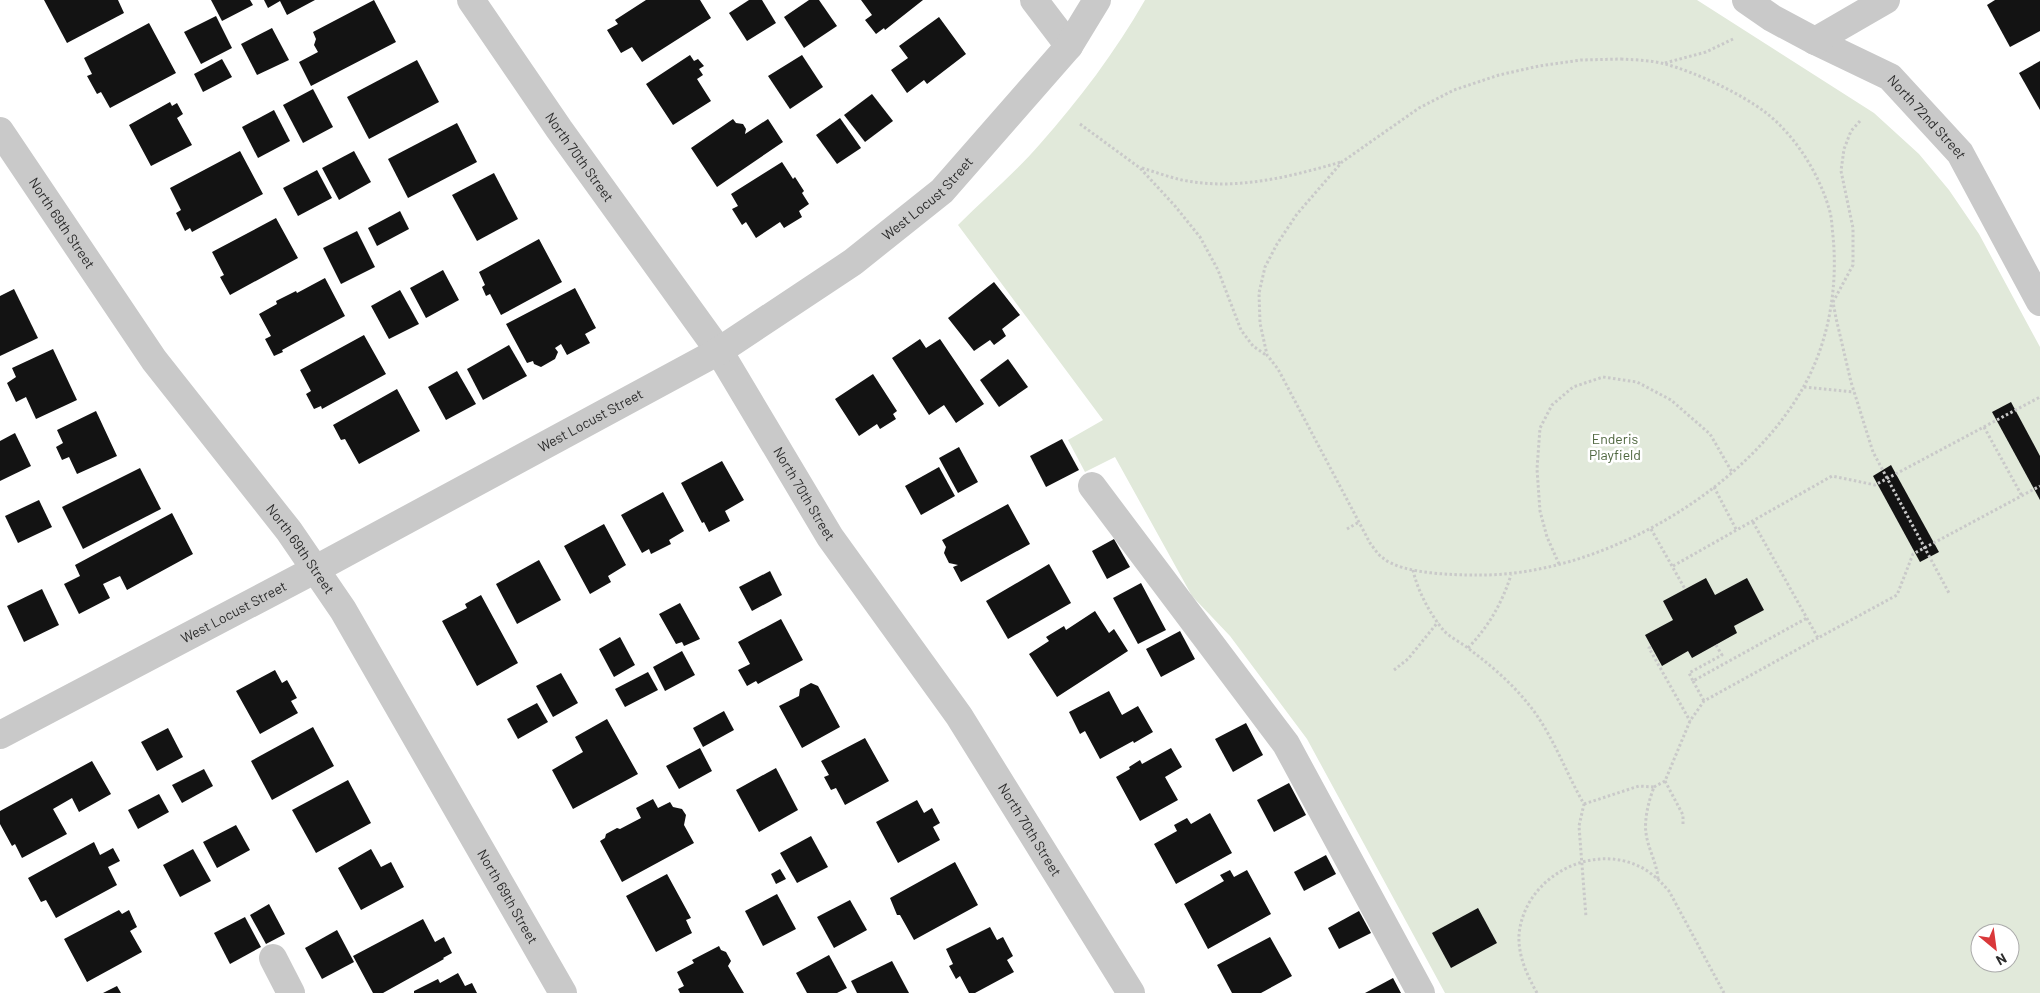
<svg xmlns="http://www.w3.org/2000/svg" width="2040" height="993" font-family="Barlow,sans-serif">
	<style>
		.green { fill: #e1e9da; fill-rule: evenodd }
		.building { fill: #131313 }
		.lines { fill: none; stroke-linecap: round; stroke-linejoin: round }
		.path { stroke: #c9c9c9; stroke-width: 3; stroke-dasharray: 2.5 2.5; stroke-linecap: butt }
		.minor { stroke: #c9c9c9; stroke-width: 28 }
		.labels { text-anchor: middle; stroke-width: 5; stroke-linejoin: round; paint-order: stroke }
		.street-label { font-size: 14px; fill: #2c2c2c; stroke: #fff }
		.park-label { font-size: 14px; fill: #4d653d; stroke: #fff }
	</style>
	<rect width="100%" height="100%" fill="#fff"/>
	<path class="green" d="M1145,0H1697L1874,113L1919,154L1949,190L1979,234L2040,347V993H1445L1307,739L1230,636L1192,596L1115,457L1085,472L1068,440L1103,420L958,225C985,198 1015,173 1040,144C1079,100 1116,51 1145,0ZM1980,933H2010V963H1980Z"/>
	<g class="building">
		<polygon points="44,0 118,0 124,13 67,43"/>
		<polygon points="211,0 250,0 253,5 222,21"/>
		<polygon points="264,0 315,0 287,15 280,1 268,8"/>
		<polygon points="374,0 396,42 311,86 299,62 318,52 314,45 316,39 313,32"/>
		<polygon points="646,0 700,0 711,18 642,62 632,47 621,53 607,30 618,24 615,20"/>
		<polygon points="749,0 762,0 776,23 747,41 729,13"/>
		<polygon points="809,0 819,0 837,26 804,48 784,17"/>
		<polygon points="861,0 923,0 885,30 884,28 876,34 865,20 872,15"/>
		<polygon points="1995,0 2040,0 2040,31 2010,47 1987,5"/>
		<polygon points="216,16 232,48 201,64 184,32"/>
		<polygon points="939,17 966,54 927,84 924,80 907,93 891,70 908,58 899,46"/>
		<polygon points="149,23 176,73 110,108 101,92 97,94 87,76 92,74 84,58"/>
		<polygon points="272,28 289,60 257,75 241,44"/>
		<polygon points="690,55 694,61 698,59 704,66 699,69 703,75 697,79 711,101 673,125 646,84"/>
		<polygon points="802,55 823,87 790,109 768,76"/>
		<polygon points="222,59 232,77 203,92 194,74"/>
		<polygon points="417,60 439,102 369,139 347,97"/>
		<polygon points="2040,61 2040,110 2019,73"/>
		<polygon points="313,89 333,127 303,143 283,105"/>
		<polygon points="872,94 893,121 865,142 844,115"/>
		<polygon points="170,102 172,106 177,103 183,114 177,118 192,145 151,166 129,125"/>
		<polygon points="274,110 290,141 258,158 242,127"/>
		<polygon points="840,118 861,148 837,164 816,135"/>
		<polygon points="733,119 736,123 743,124 746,129 745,134 768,119 783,142 717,187 691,148"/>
		<polygon points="457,123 477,162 408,198 388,159"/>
		<polygon points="240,151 263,194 192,232 190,228 185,231 176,213 181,210 170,188"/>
		<polygon points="354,151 371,182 339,200 322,168"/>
		<polygon points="782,162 793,179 795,177 804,191 802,193 809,204 799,211 802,217 784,228 780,222 756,238 746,222 742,225 732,209 738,206 731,194"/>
		<polygon points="317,170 332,198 298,216 283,188"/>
		<polygon points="494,173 518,219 477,241 452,195"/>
		<polygon points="400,211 409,229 377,246 368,228"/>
		<polygon points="276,218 298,258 230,295 220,277 224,275 212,252"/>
		<polygon points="357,231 375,267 341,284 323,248"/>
		<polygon points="539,239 562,282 501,315 490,294 486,296 482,287 485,285 479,272"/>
		<polygon points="443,270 459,300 426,318 410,288"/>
		<polygon points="325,278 345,316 282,350 283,352 274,356 265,339 271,336 259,314 277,304 276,301 296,291 297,293"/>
		<polygon points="994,282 1020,315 1002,329 1006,336 994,345 990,340 974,351 948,318"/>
		<polygon points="575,288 596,328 585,334 590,343 567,355 561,344 555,348 558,352 555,359 541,367 534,364 533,361 527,363 506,324"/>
		<polygon points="14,289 38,338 0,356 0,296"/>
		<polygon points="400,290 419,324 389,339 371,306"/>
		<polygon points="364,335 386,374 322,409 321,406 314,409 306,394 311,391 300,370"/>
		<polygon points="920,339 926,348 940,339 984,404 956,423 944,405 929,415 892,358"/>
		<polygon points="509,345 527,376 483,400 467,369"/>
		<polygon points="53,349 77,400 36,419 26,397 16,402 7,383 16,377 12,368"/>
		<polygon points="1008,359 1028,387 999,407 980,380"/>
		<polygon points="457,371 476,404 446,420 428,387"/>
		<polygon points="873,374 897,411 893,414 896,419 880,429 877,424 859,436 835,399"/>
		<polygon points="397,389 420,431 359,464 345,439 341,440 333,425"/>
		<polygon points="2011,402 2040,456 2040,500 1992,412"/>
		<polygon points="96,411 117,456 77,474 69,457 62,460 56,447 63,443 57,430"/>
		<polygon points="15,433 31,466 0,481 0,441"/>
		<polygon points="1062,439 1079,470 1046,487 1030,456"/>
		<polygon points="959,447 978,482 958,493 939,458"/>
		<polygon points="722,461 744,500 725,511 730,521 709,532 704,522 702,523 681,483"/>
		<polygon points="1891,465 1939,552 1920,562 1873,476"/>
		<polygon points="939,467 955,496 921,515 905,486"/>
		<polygon points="140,468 161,509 83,549 62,507"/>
		<polygon points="663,492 684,531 669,540 671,544 651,554 649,549 642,553 621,515"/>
		<polygon points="39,500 52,527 18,543 5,516"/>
		<polygon points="1008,504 1030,544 961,582 953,567 958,565 949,563 944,553 946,547 942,540"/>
		<polygon points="172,513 193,554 127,590 120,576 103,584 110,598 79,614 64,584 80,576 75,565"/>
		<polygon points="604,524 626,565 608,576 611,582 590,594 564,546"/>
		<polygon points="1114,539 1130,567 1107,579 1092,551"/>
		<polygon points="539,560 561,600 517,624 496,584"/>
		<polygon points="1049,564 1071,603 1008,639 986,601"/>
		<polygon points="770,571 782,595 752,611 739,587"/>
		<polygon points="1706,578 1715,595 1747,578 1764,610 1734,626 1737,633 1692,658 1688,651 1662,666 1645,635 1673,620 1663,601"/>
		<polygon points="1141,583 1166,630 1138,644 1113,598"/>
		<polygon points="42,589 59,625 24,642 7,606"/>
		<polygon points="481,595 518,663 477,686 442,621 467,608 465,604"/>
		<polygon points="680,603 700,639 684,646 682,642 676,644 659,614"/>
		<polygon points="1095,611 1109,633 1114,629 1128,651 1057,697 1029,654 1049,641 1046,637 1064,626 1066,630"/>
		<polygon points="781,619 803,660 758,684 756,681 747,686 738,670 750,664 738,642"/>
		<polygon points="1180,631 1195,659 1161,677 1146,649"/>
		<polygon points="620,637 635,665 614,677 599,649"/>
		<polygon points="682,651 695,675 665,691 653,667"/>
		<polygon points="275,670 282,683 287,680 297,698 291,701 298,713 260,734 236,691"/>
		<polygon points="648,672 658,690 625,707 615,689"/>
		<polygon points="561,673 578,703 553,717 536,686"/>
		<polygon points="811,683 818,686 840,727 802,748 779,706 799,696 800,689"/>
		<polygon points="1109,691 1122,715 1138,706 1153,732 1134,743 1133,741 1100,759 1085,731 1080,734 1069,712"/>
		<polygon points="537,703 548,722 518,739 507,719"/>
		<polygon points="724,711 734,730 703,747 693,728"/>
		<polygon points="607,719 638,774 573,809 552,770 583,752 575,737"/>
		<polygon points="1246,723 1263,755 1233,772 1215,739"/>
		<polygon points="313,727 334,766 272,800 251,761"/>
		<polygon points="168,728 183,757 157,771 141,742"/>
		<polygon points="865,738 889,781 845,805 836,788 831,790 824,777 829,775 821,761"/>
		<polygon points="700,748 712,771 679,789 666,766"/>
		<polygon points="1171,748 1182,767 1165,777 1178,800 1140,821 1116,777 1130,769 1129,767 1140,760 1142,764"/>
		<polygon points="92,761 111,794 79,812 72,798 53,809 67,834 22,858 15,844 12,846 0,824 0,811"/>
		<polygon points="776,768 798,810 759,832 736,790"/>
		<polygon points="204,769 213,786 182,803 172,785"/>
		<polygon points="348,780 371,823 316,853 292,810"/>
		<polygon points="1289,783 1306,815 1274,832 1257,800"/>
		<polygon points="159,794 169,812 138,829 128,810"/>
		<polygon points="653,799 658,808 670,802 673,807 682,809 686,815 684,825 694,843 622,882 600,841 605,838 606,834 617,828 620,829 641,818 636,808"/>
		<polygon points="917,800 924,813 932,808 940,823 933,827 940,840 898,863 876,822"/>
		<polygon points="1210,813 1232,853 1176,884 1154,844 1177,831 1174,825 1187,818 1191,824"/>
		<polygon points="236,825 250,850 217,868 203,842"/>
		<polygon points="811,836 828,867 797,883 780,853"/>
		<polygon points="94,842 100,855 113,848 120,861 108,867 117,885 56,918 46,900 41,902 28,878"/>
		<polygon points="193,849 211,881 180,897 163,865"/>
		<polygon points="371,849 381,867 391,862 404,887 361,910 338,868"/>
		<polygon points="1326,855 1336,874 1304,891 1294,872"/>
		<polygon points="955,862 978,905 914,940 900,915 897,915 890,898"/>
		<polygon points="780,869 786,879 776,884 771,874"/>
		<polygon points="1230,870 1234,877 1247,870 1271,914 1208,949 1184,904 1224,881 1220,875"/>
		<polygon points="667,874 691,918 686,920 692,933 656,952 626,896"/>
		<polygon points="777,894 796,929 763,946 745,911"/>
		<polygon points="850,900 867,930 834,948 817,917"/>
		<polygon points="269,904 285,934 266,944 250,915"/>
		<polygon points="1478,908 1497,943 1451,968 1432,933"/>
		<polygon points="119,910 122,914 129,910 137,927 130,931 142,952 87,982 64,939"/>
		<polygon points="1359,911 1371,933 1339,949 1328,928"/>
		<polygon points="245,917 261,947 230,964 214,933"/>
		<polygon points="423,919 435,942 444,937 452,953 443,958 444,959 383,993 373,993 353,956"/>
		<polygon points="990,927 997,940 1003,937 1013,956 1007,960 1014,972 975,993 969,993 960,976 956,979 949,966 953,964 946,949"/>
		<polygon points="337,930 354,962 322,979 305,948"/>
		<polygon points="1270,937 1292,976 1261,993 1232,993 1217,965"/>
		<polygon points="719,946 721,950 726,952 731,961 728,966 744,993 680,993 678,989 684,986 677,972 694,963 692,960"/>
		<polygon points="829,955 847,988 837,993 807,993 796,973"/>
		<polygon points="892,961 909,993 857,993 851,981"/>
		<polygon points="458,973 465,986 472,983 477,993 414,993 414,991 438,979 440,983"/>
		<polygon points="1393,978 1401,993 1365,993"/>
		<polygon points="117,986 121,993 103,993"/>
	</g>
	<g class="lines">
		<g class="path">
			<path d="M1621,59C1635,60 1651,60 1665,64C1695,72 1740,93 1765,112C1796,136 1820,175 1830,212C1832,220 1832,228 1833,236C1838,287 1829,341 1804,386C1746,492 1597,577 1477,575C1453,575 1402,574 1383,558C1378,555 1374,548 1370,543L1278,369L1267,355L1260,323L1259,293L1265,267L1277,244L1297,214L1342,162L1419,108L1454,90L1499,75L1539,66L1581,60Z"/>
			<polyline points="1665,63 1706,52 1733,39"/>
			<polyline points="1860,121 1851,131 1844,149 1841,171 1853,228 1853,265 1833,302 1836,318 1851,382 1873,452 1949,593"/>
			<polyline points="1080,124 1140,168 1175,206 1200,237 1218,270 1241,330 1253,346 1266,355"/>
			<path d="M1142,168C1155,172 1169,177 1182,180C1236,191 1289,177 1341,162"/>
			<polyline points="1804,387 1854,392"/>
			<polyline points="1984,427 2022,496"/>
			<polyline points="1714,487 1737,531"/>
			<polyline points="1753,522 1818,638 1897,595 1913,554 2040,486"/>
			<polyline points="1347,529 1359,522"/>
			<polyline points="1651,529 1685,589"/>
			<polyline points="1559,564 1547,537 1540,511 1537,469 1540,428 1552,405 1573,387 1603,377 1637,382 1671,400 1710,434 1732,472"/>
			<polyline points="1673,566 1832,476 1875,485 2040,397"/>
			<path d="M1413,570C1418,592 1430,614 1444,631C1451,638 1462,643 1469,649C1492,666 1515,686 1533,710C1554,738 1566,773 1584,804L1579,826L1586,917"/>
			<polyline points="1716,645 1722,655 1689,673 1693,681 1807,618"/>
			<polyline points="1651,647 1649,648 1690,721"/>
			<path d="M1468,648C1489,626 1502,603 1511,575"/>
			<polyline points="1394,670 1408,659 1438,622"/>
			<polyline points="1693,681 1704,701"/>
			<polyline points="1665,781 1683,815 1683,825"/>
			<polyline points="1654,787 1665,781 1690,721 1704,701 1818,638"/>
			<path d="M1584,804L1639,786L1654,787C1649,800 1644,819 1646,833C1648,849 1657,863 1658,879"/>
			<path d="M1537,993C1527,975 1518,956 1519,935C1524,876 1595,839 1646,870C1655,876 1662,883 1669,891L1724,993"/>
		</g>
		<g class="minor">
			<path id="s1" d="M471,0L559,129L719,351L830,537L959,716L1131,993"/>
			<polyline points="1034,0 1069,46"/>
			<path id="s2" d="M1746,0L1772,18L1815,41L1890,77L1960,153L2040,302"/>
			<polyline points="1815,41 1886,0"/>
			<path id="s3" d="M0,131L154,360L289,531L343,610L563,993"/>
			<polyline points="1092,486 1286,744 1421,993"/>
			<path id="s4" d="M0,735L316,569L719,351L853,262L942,191L1069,46L1097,0"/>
			<polyline points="273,958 291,993"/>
		</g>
	</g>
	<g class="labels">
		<g class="street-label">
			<text dy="5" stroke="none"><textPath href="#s2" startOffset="218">North 72nd Street</textPath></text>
			<text dy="5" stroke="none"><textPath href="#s1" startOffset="191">North 70th Street</textPath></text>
			<text dy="5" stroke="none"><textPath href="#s4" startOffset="1074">West Locust Street</textPath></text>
			<text dy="5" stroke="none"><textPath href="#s3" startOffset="111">North 69th Street</textPath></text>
			<text dy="5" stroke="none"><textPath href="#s4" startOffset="669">West Locust Street</textPath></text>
			<text dy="5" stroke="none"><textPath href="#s1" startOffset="596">North 70th Street</textPath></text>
			<text dy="5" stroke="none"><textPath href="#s3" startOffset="515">North 69th Street</textPath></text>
			<text dy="5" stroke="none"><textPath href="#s4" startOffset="264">West Locust Street</textPath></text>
			<text dy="5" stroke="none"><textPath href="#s1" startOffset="1001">North 70th Street</textPath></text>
			<text dy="5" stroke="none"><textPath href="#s3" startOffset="920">North 69th Street</textPath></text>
		</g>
		<g class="park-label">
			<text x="1615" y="444">Enderis<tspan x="1615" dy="16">Playfield</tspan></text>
		</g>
	</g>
	<g transform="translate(1995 948) rotate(151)"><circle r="24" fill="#ffffff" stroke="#ababab"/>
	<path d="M0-4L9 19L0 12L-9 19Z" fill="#d9383a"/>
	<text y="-8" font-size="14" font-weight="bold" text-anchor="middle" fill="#2c2c2c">N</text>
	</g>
</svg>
